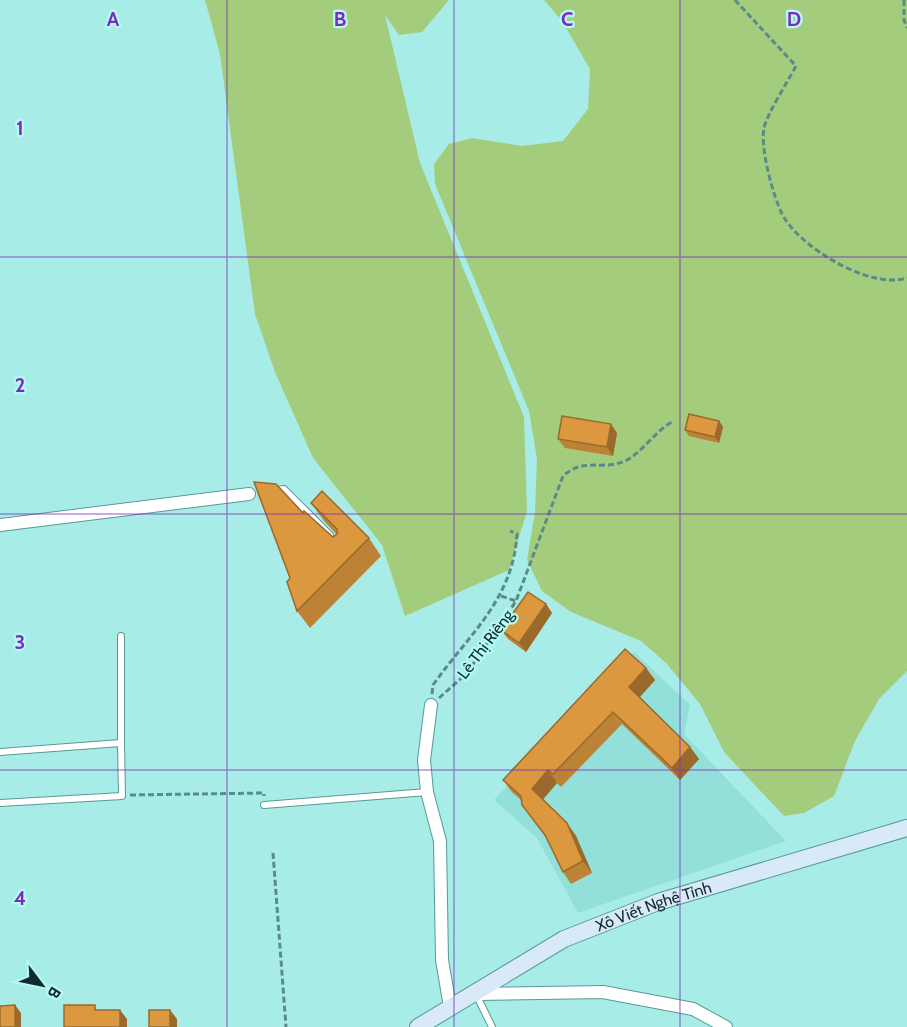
<svg xmlns="http://www.w3.org/2000/svg" width="907" height="1027" font-family="Cabin,sans-serif">
	<style>
		.built { fill: #93e0db }
		.green { fill: #a4cc7d }
		.lines { fill: none; stroke-linecap: round; stroke-linejoin: round }
		.service-casing { stroke: #579a95; stroke-width: 8 }
		.minor-casing { stroke: #579a95; stroke-width: 14 }
		.secondary-casing { stroke: #579a95; stroke-width: 18 }
		.path { stroke: #5b8b88; stroke-width: 3; stroke-dasharray: 6 3; stroke-linecap: butt }
		.service { stroke: #fff; stroke-width: 6 }
		.minor { stroke: #fff; stroke-width: 12 }
		.secondary { stroke: #d8e9fa; stroke-width: 16 }
		.wall { fill: #bc8336 }
		.shaded-wall { fill: #996a2c }
		.building { fill: #db983f; stroke: #996a2c; stroke-width: 1.5 }
		.grid { fill: none; stroke: #7b2cbf; stroke-width: 1.5; stroke-opacity: 0.55 }
		.labels { text-anchor: middle; stroke-width: 4.5; stroke-linejoin: round; paint-order: stroke }
		.street-label { font-size: 16px; fill: #0f2b2a; stroke: #b5faf5 }
		.grid-label { font-size: 20px; text-anchor: middle; font-weight: bold; fill: #7b2cbf; stroke: #b5faf5; stroke-width: 4.5; stroke-linejoin: round; paint-order: stroke }
	</style>
	<rect width="100%" height="100%" fill="#a8ece7"/>
	<polygon class="built" points="634,652 690,705 684,734 786,841 578,913 537,838 494,800"/>
	<g class="green">
		<polygon points="205,0 449,0 422,32 399,35 385,15 420,163 524,417 527,511 509,570 405,616 382,545 313,458 275,372 255,314 220,54"/>
		<polygon points="544,0 907,0 907,671 879,699 855,741 834,796 804,813 784,816 724,752 700,704 666,663 641,641 571,612 542,591 527,560 535,512 537,459 529,411 435,184 434,164 449,144 472,138 522,146 563,141 588,109 590,69 562,21"/>
	</g>
	<g class="lines">
		<g class="service-casing">
			<g id="service">
				<polyline points="276,490 284,489 330,535"/>
				<polyline points="121,636 121,743"/>
				<polyline points="0,752 121,743 122,796 0,803"/>
				<polyline points="264,805 427,792"/>
				<polyline points="476,994 492,1027"/>
			</g>
		</g>
		<g class="minor-casing">
			<g id="minor">
				<polyline points="0,525 249,494"/>
				<polyline points="431,705 424,760 427,792 440,841 442,960 450,1007"/>
				<polyline points="476,994 603,992 693,1009 726,1027"/>
			</g>
		</g>
		<g class="secondary-casing">
			<g id="secondary">
				<path id="s1" d="M418,1027L564,939L658,902L907,828"/>
			</g>
		</g>
		<g class="path">
			<path d="M735,0L796,66C788,81 767,114 764,128C760,149 773,195 782,214C799,247 870,290 907,278"/>
			<polyline points="904,0 904,20 907,28"/>
			<polyline points="501,596 516,601"/>
			<path d="M432,694L433,685C469,634 513,600 517,534L510,531"/>
			<path d="M439,698L467,673L516,601L563,476C584,457 601,471 625,461C643,452 654,432 672,422"/>
			<polyline points="130,795 264,793 264,796"/>
			<polyline points="273,853 286,1027"/>
		</g>
		<use href="#service" class="service"/>
		<use href="#minor" class="minor"/>
		<use href="#secondary" class="secondary"/>
	</g>
	<g class="wall">
		<polygon points="719,421 723,427 719,443 689,436 685,430"/>
		<polygon points="617,433 613,456 565,448 558,439"/>
		<polygon points="311,503 369,538 381,556 310,628 297,611 290,578 303,513 333,537 337,535 324,521"/>
		<polygon points="546,604 552,613 526,652 508,639 501,630"/>
		<polygon points="646,668 655,680 640,697 690,747 699,759 680,780 622,724 561,787 557,783 542,799 567,823 576,836 592,873 571,884 563,872 547,838 522,805 522,801 512,792 503,780"/>
	</g>
	<g class="shaded-wall">
		<polygon points="719,421 723,427 719,443 715,437"/>
		<polygon points="611,424 617,433 613,456 607,447"/>
		<polygon points="546,604 552,613 526,652 519,643"/>
		<polygon points="646,668 655,680 638,699 629,687"/>
		<polygon points="690,747 699,759 680,780 672,768"/>
		<polygon points="548,770 557,783 541,802 532,789"/>
		<polygon points="567,823 576,836 592,873 583,861"/>
		<polygon points="15,1005 21,1013 21,1027 15,1027"/>
		<polygon points="120,1010 127,1019 127,1027 120,1027"/>
		<polygon points="170,1010 177,1019 177,1027 170,1027"/>
	</g>
	<g class="building">
		<polygon points="689,414 719,421 715,437 685,430"/>
		<polygon points="562,416 611,424 607,447 558,439"/>
		<polygon points="254,482 276,484 303,513 304,511 333,537 337,534 337,529 311,503 322,491 369,538 297,611 287,582 290,578"/>
		<polygon points="528,592 546,604 519,643 501,630"/>
		<polygon points="625,649 646,668 629,687 690,747 672,768 613,712 553,774 548,770 532,789 567,823 583,861 563,872 545,835 522,805 521,796 503,780"/>
		<polygon points="15,1005 15,1027 0,1027 0,1006"/>
		<polygon points="64,1005 95,1005 95,1010 120,1010 120,1027 64,1027"/>
		<rect x="149" y="1010" width="21" height="17"/>
	</g>
	<path class="grid" d="M227,0V1027M454,0V1027M680,0V1027M0,257H907M0,514H907M0,770H907"/>
	<g class="labels">
		<g class="street-label">
			<text transform="translate(485 644) rotate(-53)" y="6">Lê Thị Riêng</text>
			<text dy="6" stroke="none"><textPath href="#s1" startOffset="266">Xô Viết Nghệ Tỉnh</textPath></text>
		</g>
	</g>
	<g class="grid-label">
		<text x="113" y="26">A</text>
		<text x="340" y="26">B</text>
		<text x="567" y="26">C</text>
		<text x="794" y="26">D</text>
		<text x="20" y="135">1</text>
		<text x="20" y="392">2</text>
		<text x="20" y="649">3</text>
		<text x="20" y="905">4</text>
	</g>
	<g transform="translate(42 985) rotate(122)" stroke="#b5faf5" stroke-width="4.5" paint-order="stroke">
	<path d="M0-4.5L10 22L0 15L-10 22Z" fill="#0f2b2a"/>
	<text y="-9" font-size="16" font-weight="bold" text-anchor="middle" fill="#0f2b2a">B</text>
	</g>
</svg>
